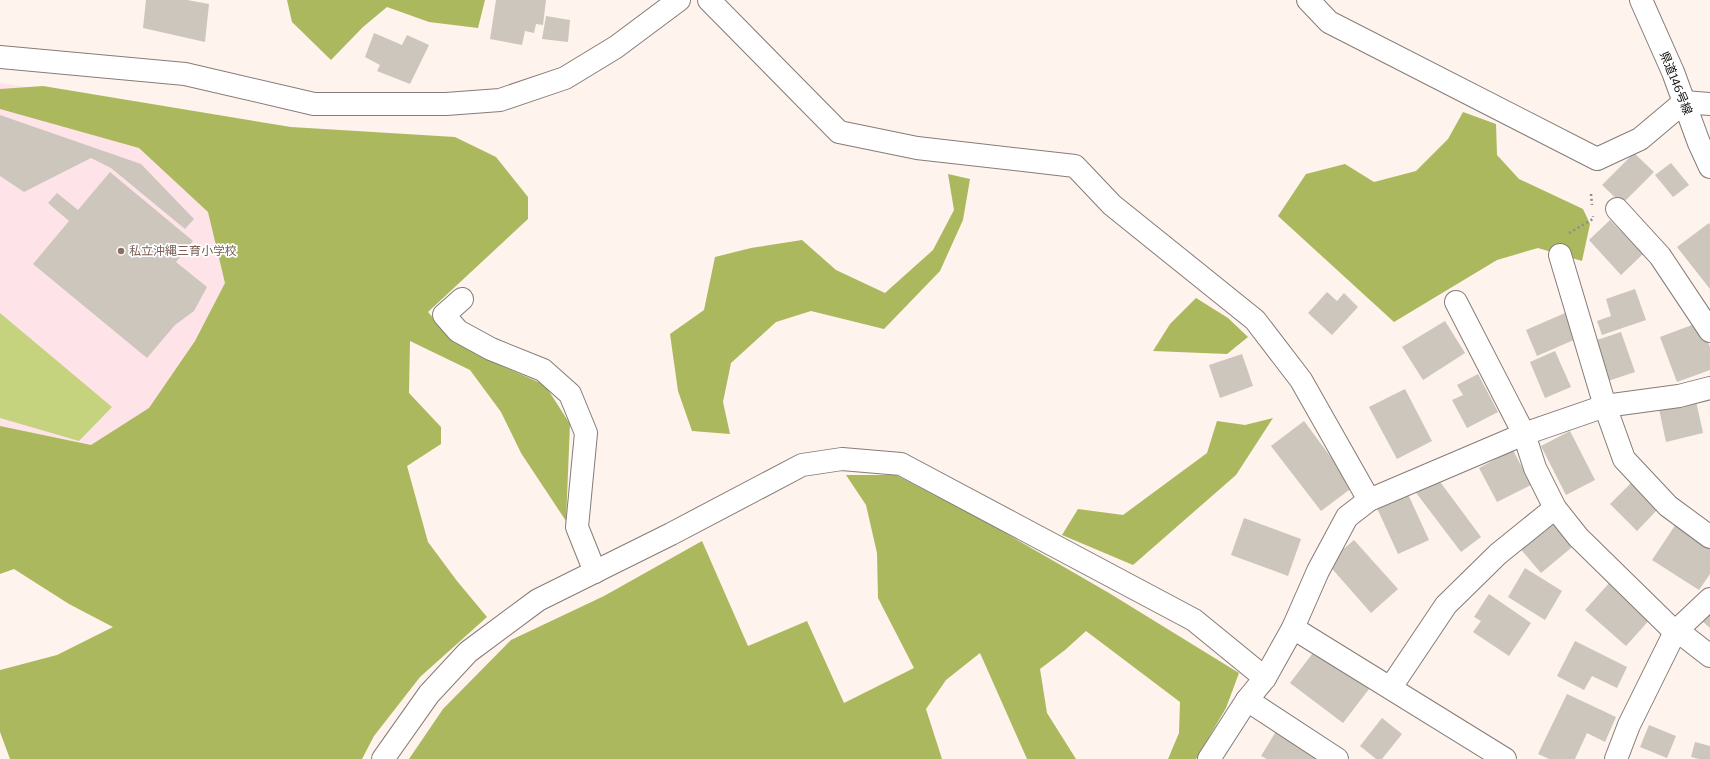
<svg xmlns="http://www.w3.org/2000/svg" width="1710" height="759" font-family="Bitter,'Noto Sans JP',serif">
	<style>
		.education { fill: #fee4e8 }
		.green { fill: #c5d27e }
		.forest { fill: #abb85d }
		.building { fill: #cdc6bd }
		.lines { fill: none; stroke-linecap: round; stroke-linejoin: round }
		.street-casing { stroke: #867c77; stroke-width: 24 }
		.secondary-casing { stroke: #867c77; stroke-width: 24 }
		.path { stroke: #938c88; stroke-width: 2.5; stroke-dasharray: 2 3; stroke-linecap: butt }
		.street { stroke: #fff; stroke-width: 22 }
		.secondary { stroke: #fff; stroke-width: 22 }
		.education-dot { fill: #8d6e63; stroke: #fff; stroke-width: 1.5 }
		.labels { text-anchor: middle; stroke-width: 3.5; stroke-linejoin: round; paint-order: stroke }
		.street-label { font-size: 12px; fill: #0f0c0a; stroke: #fff }
		.education-label { font-size: 12px; fill: #785e54; stroke: #fff; text-anchor: start }
	</style>
	<rect width="100%" height="100%" fill="#fef3ed"/>
	<polygon class="education" points="0,83 137,103 238,209 247,292 163,407 95,451 0,429"/>
	<polygon class="green" points="0,313 112,407 79,441 0,418"/>
	<g class="forest">
		<polygon points="287,0 485,0 478,28 429,22 387,7 363,27 331,60 292,22"/>
		<polygon points="43,86 291,127 455,137 496,157 528,197 528,219 428,312 447,333 491,361 545,385 570,424 566,521 521,453 501,412 470,370 410,341 409,393 441,427 441,444 407,466 428,542 457,581 487,617 420,677 374,736 362,759 10,759 0,732 0,670 57,655 113,627 69,604 14,569 0,574 0,426 91,445 149,408 195,341 225,283 208,212 139,148 0,109 0,89"/>
		<polygon points="1463,112 1496,124 1497,155 1519,179 1583,209 1590,224 1582,261 1538,248 1497,260 1394,322 1278,216 1306,174 1345,164 1374,182 1416,171 1448,139"/>
		<polygon points="948,174 970,179 963,220 940,271 884,329 811,311 776,322 731,363 723,402 730,434 692,431 678,391 670,334 704,310 715,257 751,248 802,240 836,270 885,293 933,250 954,210"/>
		<polygon points="1196,298 1228,318 1248,337 1227,354 1153,351 1170,324"/>
		<polygon points="1273,418 1236,475 1133,565 1062,535 1078,509 1123,515 1207,453 1217,421 1245,425"/>
		<polygon points="846,475 896,475 986,522 1109,593 1239,673 1226,708 1196,759 1168,759 1179,733 1180,702 1086,631 1065,650 1040,669 1047,713 1076,759 1027,759 980,653 946,680 926,709 942,759 409,759 443,709 511,640 604,596 702,541 748,646 807,621 844,703 914,668 878,598 877,553 866,505"/>
	</g>
	<g class="building">
		<polygon points="146,0 187,0 209,4 205,42 143,28"/>
		<polygon points="496,0 546,0 543,25 536,24 534,33 525,31 522,45 490,39"/>
		<polygon points="546,16 570,20 568,42 542,39"/>
		<polygon points="374,33 402,45 407,35 429,45 410,84 377,71 380,65 365,57"/>
		<polygon points="0,115 141,164 194,219 185,229 111,168 91,158 24,192 0,176"/>
		<polygon points="1634,153 1654,172 1622,204 1602,185"/>
		<polygon points="1671,163 1689,185 1673,197 1655,175"/>
		<polygon points="110,172 193,241 176,262 207,287 194,311 175,325 147,358 33,264 69,221 48,203 57,193 78,210"/>
		<polygon points="1610,220 1643,254 1621,275 1589,240"/>
		<polygon points="1709,223 1710,225 1710,289 1677,247"/>
		<polygon points="1635,289 1646,320 1602,335 1597,321 1611,316 1606,299"/>
		<polygon points="1327,292 1337,301 1344,293 1358,307 1332,335 1308,313"/>
		<polygon points="1565,313 1576,339 1537,356 1526,330"/>
		<polygon points="1445,321 1465,353 1423,380 1402,347"/>
		<polygon points="1700,322 1710,347 1710,370 1677,382 1660,337"/>
		<polygon points="1621,332 1635,372 1608,381 1594,341"/>
		<polygon points="1555,351 1571,387 1545,398 1530,362"/>
		<polygon points="1242,354 1253,386 1220,398 1209,365"/>
		<polygon points="1478,374 1498,412 1467,428 1452,400 1463,395 1457,385"/>
		<polygon points="1405,389 1432,441 1397,459 1369,407"/>
		<polygon points="1696,401 1703,433 1666,442 1659,409"/>
		<polygon points="1304,421 1353,487 1321,511 1271,446"/>
		<polygon points="1570,431 1595,480 1566,495 1541,446"/>
		<polygon points="1513,450 1531,485 1497,502 1479,468"/>
		<polygon points="1435,475 1481,537 1461,552 1414,490"/>
		<polygon points="1631,483 1658,509 1637,531 1610,504"/>
		<polygon points="1407,492 1429,540 1398,554 1376,506"/>
		<polygon points="1553,516 1577,543 1541,573 1518,546"/>
		<polygon points="1244,518 1301,539 1288,576 1231,555"/>
		<polygon points="1676,524 1710,547 1710,574 1699,590 1652,560"/>
		<polygon points="1354,540 1398,589 1371,613 1327,563"/>
		<polygon points="1525,568 1562,591 1545,620 1508,597"/>
		<polygon points="1611,581 1652,617 1626,646 1585,610"/>
		<polygon points="1489,594 1531,623 1509,656 1473,632 1481,621 1474,617"/>
		<polygon points="1710,612 1710,628 1702,621"/>
		<polygon points="1575,641 1627,667 1617,688 1592,676 1584,690 1557,676"/>
		<polygon points="1316,649 1369,689 1343,723 1290,683"/>
		<polygon points="1567,694 1616,717 1605,742 1587,733 1575,759 1549,759 1538,754"/>
		<polygon points="1382,718 1402,734 1382,759 1376,759 1360,746"/>
		<polygon points="1649,725 1676,736 1667,758 1640,747"/>
		<polygon points="1278,728 1320,752 1316,759 1267,759 1261,756"/>
		<polygon points="1695,742 1710,746 1710,759 1699,759 1691,757"/>
	</g>
	<g class="lines">
		<g class="street-casing">
			<g id="street">
				<polyline points="709,0 839,132 917,148 1075,166 1112,205 1255,320 1301,380 1369,500"/>
				<polyline points="1308,0 1329,22 1597,159 1640,139 1684,102 1710,104"/>
				<polyline points="1617,209 1660,256 1710,331"/>
				<polyline points="1560,255 1605,406 1624,459 1668,506 1710,537"/>
				<polyline points="462,299 444,315 458,331 491,349 543,370 570,394 586,433 577,527 595,572"/>
				<polyline points="1456,302 1524,434 1535,468 1555,508 1578,537 1675,632 1683,635 1710,656"/>
				<polyline points="1293,628 1505,759"/>
				<polyline points="1391,687 1446,605 1498,554 1555,508"/>
				<polyline points="1247,700 1337,759"/>
				<polyline points="383,759 429,694 468,652 538,600 671,534 802,465 842,459 901,464 1194,620 1265,678"/>
				<polyline points="1209,759 1247,700 1265,678 1293,628 1318,571 1347,517 1369,500 1524,434 1605,406 1679,396 1710,388"/>
				<polyline points="1616,759 1629,725 1675,632 1710,599"/>
			</g>
		</g>
		<g class="secondary-casing">
			<g id="secondary">
				<polyline points="1641,0 1673,72 1699,143 1710,167"/>
				<polyline points="0,57 185,74 314,104 446,104 500,100 565,78 616,47 679,0"/>
			</g>
		</g>
		<g class="path">
			<polyline points="1591,194 1592,205"/>
			<polyline points="1569,233 1593,219 1593,216"/>
		</g>
		<use href="#street" class="street"/>
		<use href="#secondary" class="secondary"/>
	</g>
	<circle class="education-dot" cx="121" cy="251" r="4"/>
	<g class="labels">
		<g class="street-label">
			<text transform="translate(1676 83) rotate(68)" y="4">県道146号線</text>
		</g>
		<g class="education-label">
			<text x="129" y="255">私立沖縄三育小学校</text>
		</g>
	</g>
</svg>
